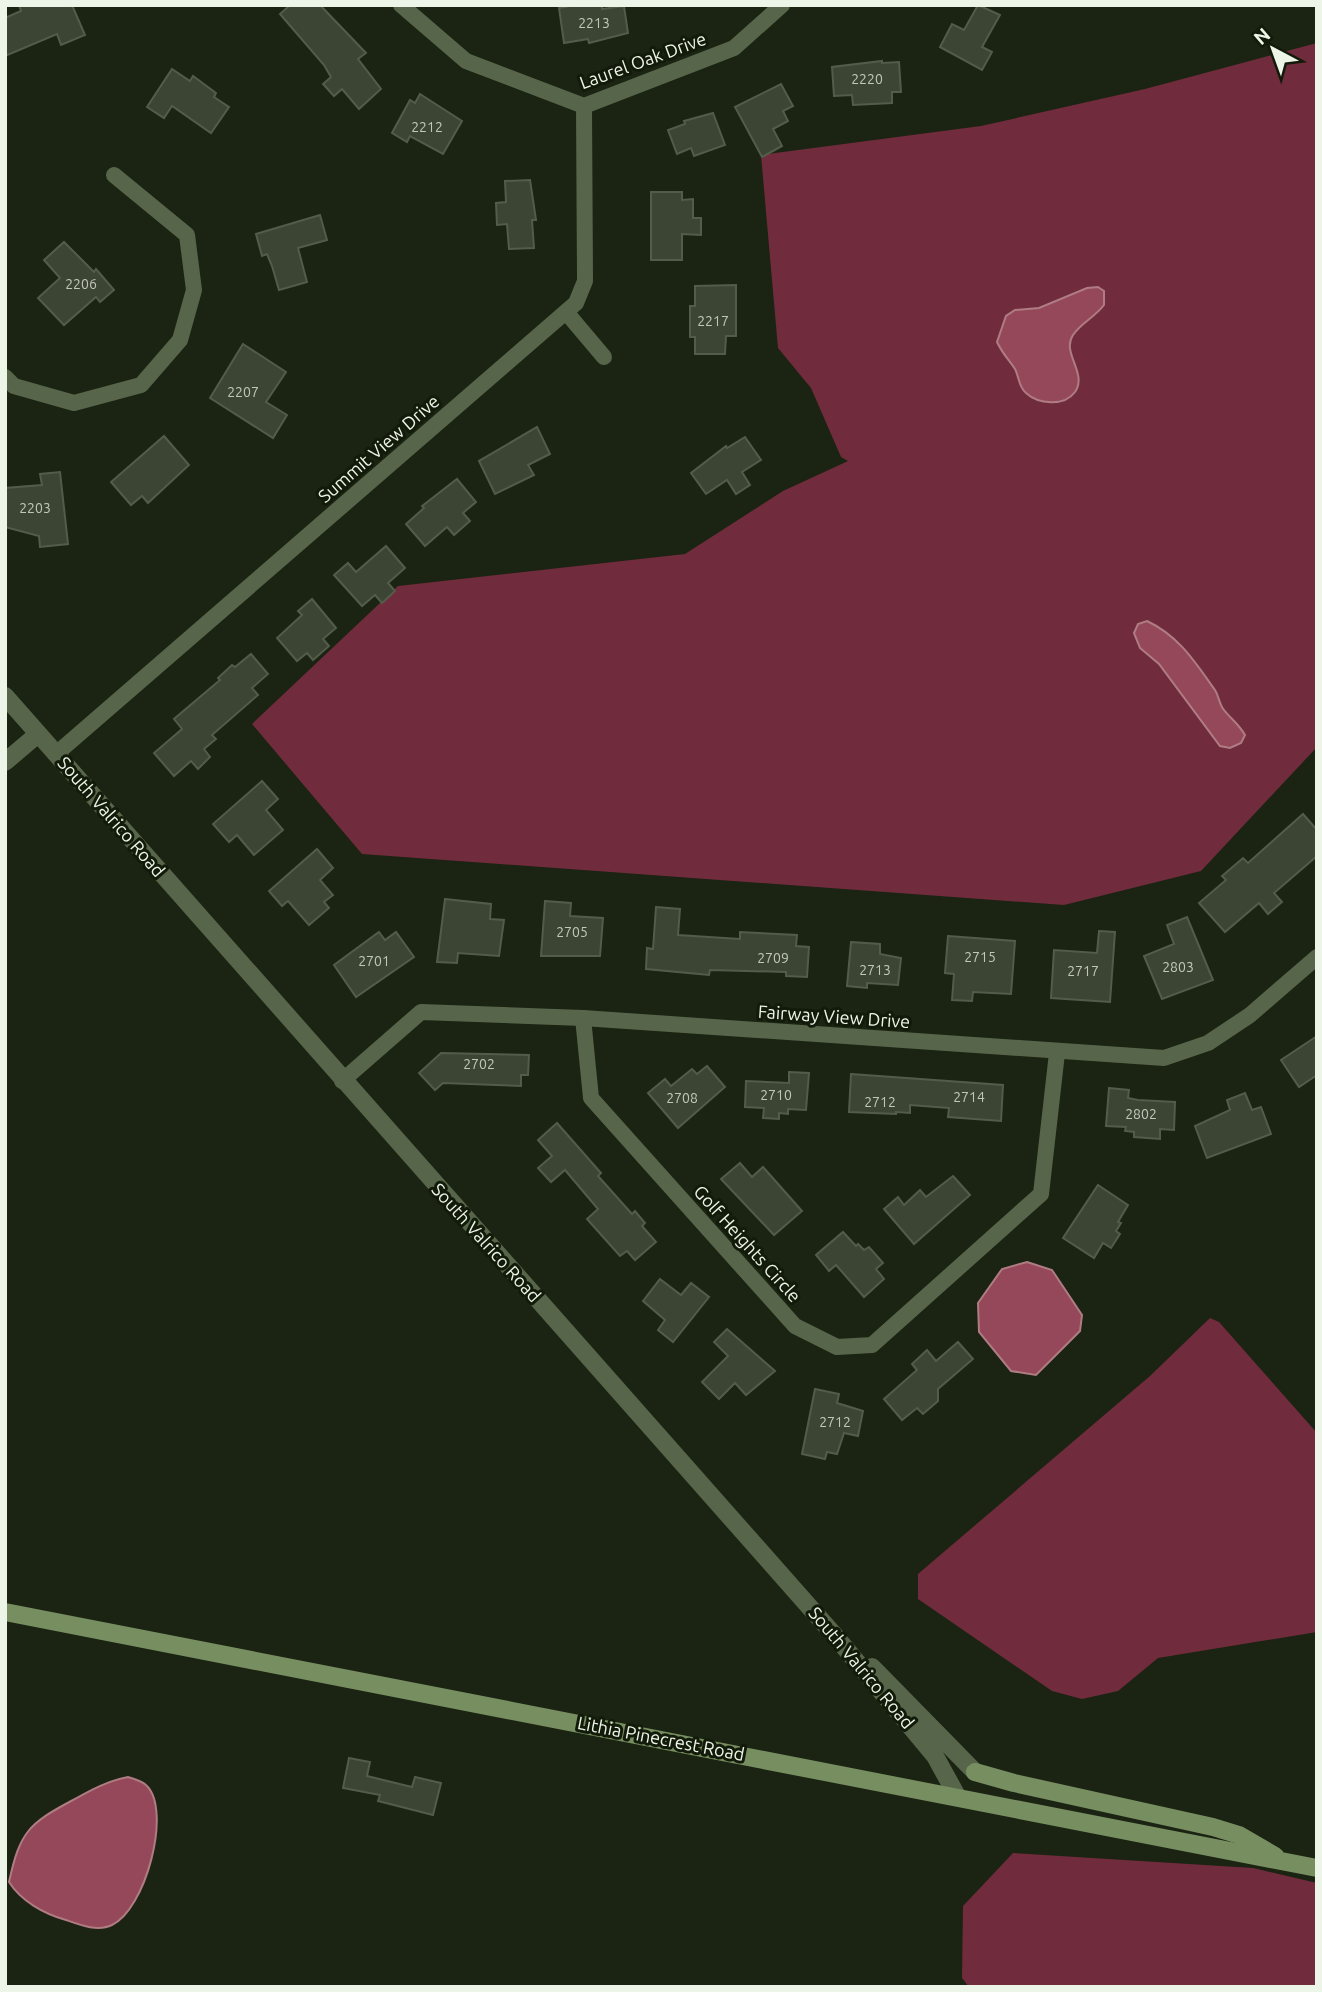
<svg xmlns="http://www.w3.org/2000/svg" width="1322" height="1992" font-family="Ubuntu,sans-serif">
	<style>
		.green { fill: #702c3d }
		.water { fill: #954859; stroke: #af7c84; stroke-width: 2 }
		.building { fill: #3c4533; stroke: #525c49; stroke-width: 2 }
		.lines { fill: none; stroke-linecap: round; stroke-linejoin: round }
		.minor { stroke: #57664a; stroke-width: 16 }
		.tertiary { stroke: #57664a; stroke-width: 18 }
		.secondary { stroke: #778e60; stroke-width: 18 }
		.labels { text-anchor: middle; stroke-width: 6; stroke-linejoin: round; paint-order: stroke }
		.number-label { font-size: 14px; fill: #c1c8bb }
		.street-label { font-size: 18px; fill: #edf4e8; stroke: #121a09 }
	</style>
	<rect width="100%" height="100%" fill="#1b2312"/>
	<g class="green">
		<polygon points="1317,43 1317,747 1201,871 1064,905 362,854 252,724 398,586 685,554 783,491 848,461 841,457 811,388 778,348 761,155 981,126 1145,89"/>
		<polygon points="1210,1318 1219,1322 1317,1433 1317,1632 1158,1658 1118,1691 1082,1699 1052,1691 918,1599 918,1574 1150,1376"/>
		<polygon points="1013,1853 1253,1868 1317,1883 1317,1987 969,1987 962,1978 963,1906"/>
	</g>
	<g class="water">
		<path d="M1098,287L1104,291V305C1095,317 1081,323 1073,335C1061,353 1088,373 1075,392C1064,407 1038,404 1026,393C1019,388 1019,377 1015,369C1009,360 1002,353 997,342L1006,316L1015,310L1039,308L1087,288Z"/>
		<path d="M1147,621C1179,636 1195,662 1215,690C1219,696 1219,704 1224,710C1231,719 1239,724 1245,735L1241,743L1230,748L1220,746L1159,664L1140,648L1134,633L1138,624Z"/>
		<polygon points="1027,1262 1052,1270 1082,1315 1080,1331 1036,1375 1011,1371 979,1332 978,1303 1002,1269"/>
		<path d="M128,1777C134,1779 143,1781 147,1786C172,1812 145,1910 112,1925C98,1932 80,1925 66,1920C44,1914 21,1901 9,1882C20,1832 28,1824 73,1800C91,1790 107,1781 128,1777Z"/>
	</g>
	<g class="building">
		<polygon points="19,5 72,5 85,35 61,45 57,34 5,56 5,18 21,11"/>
		<polygon points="290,5 320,5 366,53 358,59 381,89 359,109 342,89 334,96 323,84 331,77 324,65 280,14"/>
		<polygon points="575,5 602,5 602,9 624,6 628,33 589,43 588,39 564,43 559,8"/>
		<polygon points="978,5 1000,15 982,47 992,52 982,70 940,47 952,24 964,30"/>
		<polygon points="882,61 882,63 899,62 901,92 892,92 892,103 853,105 852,95 834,96 832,67"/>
		<polygon points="172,69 190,81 193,76 216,93 214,97 229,107 211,133 172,106 164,118 147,107"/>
		<polygon points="781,84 793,106 783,111 788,121 773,129 782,146 762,157 735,107"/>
		<polygon points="420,94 462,121 443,154 410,136 407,142 392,133 410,100 415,103"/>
		<polygon points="713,113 725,145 694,156 691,148 677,154 668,130 685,124 684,121"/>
		<polygon points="530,180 536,220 532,220 534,248 509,249 507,224 497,225 496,203 506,202 505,181"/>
		<polygon points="651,192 682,192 682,200 693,199 693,218 701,218 701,235 682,234 682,260 651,260"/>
		<polygon points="320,215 327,240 298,248 307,282 279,290 272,266 267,254 262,256 256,234"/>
		<polygon points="64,242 94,272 96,269 114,290 100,302 96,297 64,325 38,298 60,278 44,260"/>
		<polygon points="736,285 736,336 726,336 725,354 695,354 695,337 690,337 690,306 695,306 695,286"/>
		<polygon points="243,344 286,372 266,402 287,415 273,438 210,398"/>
		<polygon points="537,427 550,454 528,465 534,475 495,494 479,461"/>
		<polygon points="164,436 189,465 148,503 142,496 131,505 111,482"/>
		<polygon points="745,437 761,460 742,472 750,485 736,494 727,480 706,494 691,473 726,446 727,448"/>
		<polygon points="60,472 68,544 40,547 39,536 5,527 5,488 42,485 40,474"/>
		<polygon points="457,479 476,502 463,513 470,521 454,535 447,527 425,546 406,524 424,508 422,506"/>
		<polygon points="386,546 405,568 388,583 395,591 382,603 375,595 362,606 334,575 348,563 356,572"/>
		<polygon points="312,599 336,628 323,639 329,646 313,660 307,653 297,661 277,638 302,615 298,611"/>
		<polygon points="251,654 268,674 252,688 258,695 212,735 216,739 204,749 210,757 198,769 191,761 174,776 154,753 182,729 174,719 220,680 218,678 232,665 235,667"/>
		<polygon points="262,781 278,799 266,810 283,830 254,855 237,835 229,842 213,824"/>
		<polygon points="1303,814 1317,830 1317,856 1274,893 1282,902 1268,914 1259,903 1225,932 1199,903 1226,880 1222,876 1243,858 1248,863"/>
		<polygon points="317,849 333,868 320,880 333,895 324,902 329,908 309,925 288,901 282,906 269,891"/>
		<polygon points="445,899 491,904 490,919 504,920 499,956 458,953 457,963 437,962"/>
		<polygon points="545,901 571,903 570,916 603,918 600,956 541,956"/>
		<polygon points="656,907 680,909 678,935 740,939 740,932 797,935 796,946 809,947 807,977 786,976 786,972 710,970 709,975 646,969 647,948 653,949"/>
		<polygon points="1187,917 1213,980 1162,999 1144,956 1174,944 1167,925"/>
		<polygon points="1099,931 1115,932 1110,1002 1051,998 1054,950 1097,953"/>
		<polygon points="379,932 385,940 396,932 414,957 356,997 334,965"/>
		<polygon points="948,936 1015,941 1011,994 973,992 972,1001 952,1000 954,974 945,973"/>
		<polygon points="851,942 880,944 880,954 901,958 898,985 867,983 867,988 847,986"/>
		<polygon points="1317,1036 1317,1075 1299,1087 1281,1060"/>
		<polygon points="441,1053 529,1055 528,1075 521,1075 521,1086 443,1083 435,1090 419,1073"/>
		<polygon points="707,1066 725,1087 678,1128 648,1093 665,1079 671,1086 692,1069 697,1074"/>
		<polygon points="789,1072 809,1073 806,1110 788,1109 788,1114 779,1113 779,1119 763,1118 764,1108 745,1107 746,1081 789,1083"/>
		<polygon points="851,1074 1003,1085 1001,1121 948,1117 949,1108 910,1105 910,1113 896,1112 896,1114 849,1112"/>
		<polygon points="1109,1088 1129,1090 1128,1098 1138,1100 1175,1102 1174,1130 1160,1129 1160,1139 1134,1137 1134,1132 1125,1131 1126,1127 1106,1126"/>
		<polygon points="1245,1093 1252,1110 1261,1107 1271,1134 1207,1158 1195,1126 1230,1110 1227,1100"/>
		<polygon points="557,1123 601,1173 598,1176 632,1214 635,1211 645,1223 642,1226 656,1242 635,1260 627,1251 620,1256 587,1219 598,1209 565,1170 551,1182 538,1168 552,1156 538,1140"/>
		<polygon points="740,1163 752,1177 763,1167 802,1211 774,1235 721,1179"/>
		<polygon points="953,1176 970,1195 914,1244 884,1209 898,1197 904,1205 920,1190 926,1197"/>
		<polygon points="1098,1185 1128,1205 1118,1222 1121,1223 1116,1231 1120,1234 1111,1248 1103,1243 1094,1258 1063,1238"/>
		<polygon points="843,1232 856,1246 858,1244 864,1250 869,1247 883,1263 876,1269 884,1279 864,1297 836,1265 829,1271 816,1255"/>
		<polygon points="660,1279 681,1295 691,1283 709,1297 673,1342 658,1330 665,1320 643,1301"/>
		<polygon points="727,1329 775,1371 746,1395 735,1383 719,1399 702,1382 728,1356 714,1342"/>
		<polygon points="958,1342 973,1359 938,1389 938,1401 923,1414 917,1408 902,1420 884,1399 917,1370 912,1364 927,1350 936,1361"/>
		<polygon points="815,1389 839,1394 837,1403 863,1411 858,1436 844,1433 837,1454 827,1452 825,1459 802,1454"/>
		<polygon points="349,1758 370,1762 367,1776 412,1787 415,1777 441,1783 433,1815 378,1801 380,1795 343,1788"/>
	</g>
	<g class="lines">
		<g class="minor">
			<polyline points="401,5 466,61 584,106 734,48 782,5"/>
			<polyline points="566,312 604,357"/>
			<polyline points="5,377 14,386 74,403 141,385 180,340 194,290 187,235 114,175"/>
			<polyline points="56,754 576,303 585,281 584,106"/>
			<polyline points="583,1018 591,1098 795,1326 837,1347 872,1345 1041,1194 1057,1053"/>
			<polyline points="342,1081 421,1012 583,1018 1164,1058 1208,1043 1250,1015 1317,957"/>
		</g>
		<g class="tertiary">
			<polyline points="5,696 836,1637 935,1756 957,1796"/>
			<polyline points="5,762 38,734"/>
			<polyline points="872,1667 975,1772"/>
		</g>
		<g class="secondary">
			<polyline points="5,1612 1317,1868"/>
			<polyline points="975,1772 1014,1783 1213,1827 1239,1835 1275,1856"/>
		</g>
	</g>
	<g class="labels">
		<g class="number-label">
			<text x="594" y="28">2213</text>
			<text x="867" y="84">2220</text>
			<text x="427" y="132">2212</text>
			<text x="81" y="289">2206</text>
			<text x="713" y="326">2217</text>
			<text x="243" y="397">2207</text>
			<text x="35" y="513">2203</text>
			<text x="572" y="937">2705</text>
			<text x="980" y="962">2715</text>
			<text x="773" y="963">2709</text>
			<text x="374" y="966">2701</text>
			<text x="1178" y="972">2803</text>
			<text x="875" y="975">2713</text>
			<text x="1083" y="976">2717</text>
			<text x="479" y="1069">2702</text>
			<text x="776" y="1100">2710</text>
			<text x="969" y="1102">2714</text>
			<text x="682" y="1103">2708</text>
			<text x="880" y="1107">2712</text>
			<text x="1141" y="1119">2802</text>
			<text x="835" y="1427">2712</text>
		</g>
		<g class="street-label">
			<text transform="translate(643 61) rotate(-20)" y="6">Laurel Oak Drive</text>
			<text transform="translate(379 449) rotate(-41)" y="6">Summit View Drive</text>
			<text transform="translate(111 817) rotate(49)" y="6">South Valrico Road</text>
			<text transform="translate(834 1017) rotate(4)" y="6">Fairway View Drive</text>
			<text transform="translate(486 1243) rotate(48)" y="6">South Valrico Road</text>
			<text transform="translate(747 1244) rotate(48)" y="6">Golf Heights Circle</text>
			<text transform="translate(861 1668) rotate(50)" y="6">South Valrico Road</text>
			<text transform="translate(661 1739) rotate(11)" y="6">Lithia Pinecrest Road</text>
		</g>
	</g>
	<rect width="1322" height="1992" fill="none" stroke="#edf4e8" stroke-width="14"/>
	<g transform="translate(1273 49) rotate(319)" stroke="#121a09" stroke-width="5" paint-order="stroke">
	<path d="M0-5L12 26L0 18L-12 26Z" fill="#edf4e8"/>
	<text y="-10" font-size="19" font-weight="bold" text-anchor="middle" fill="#edf4e8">N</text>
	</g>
</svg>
